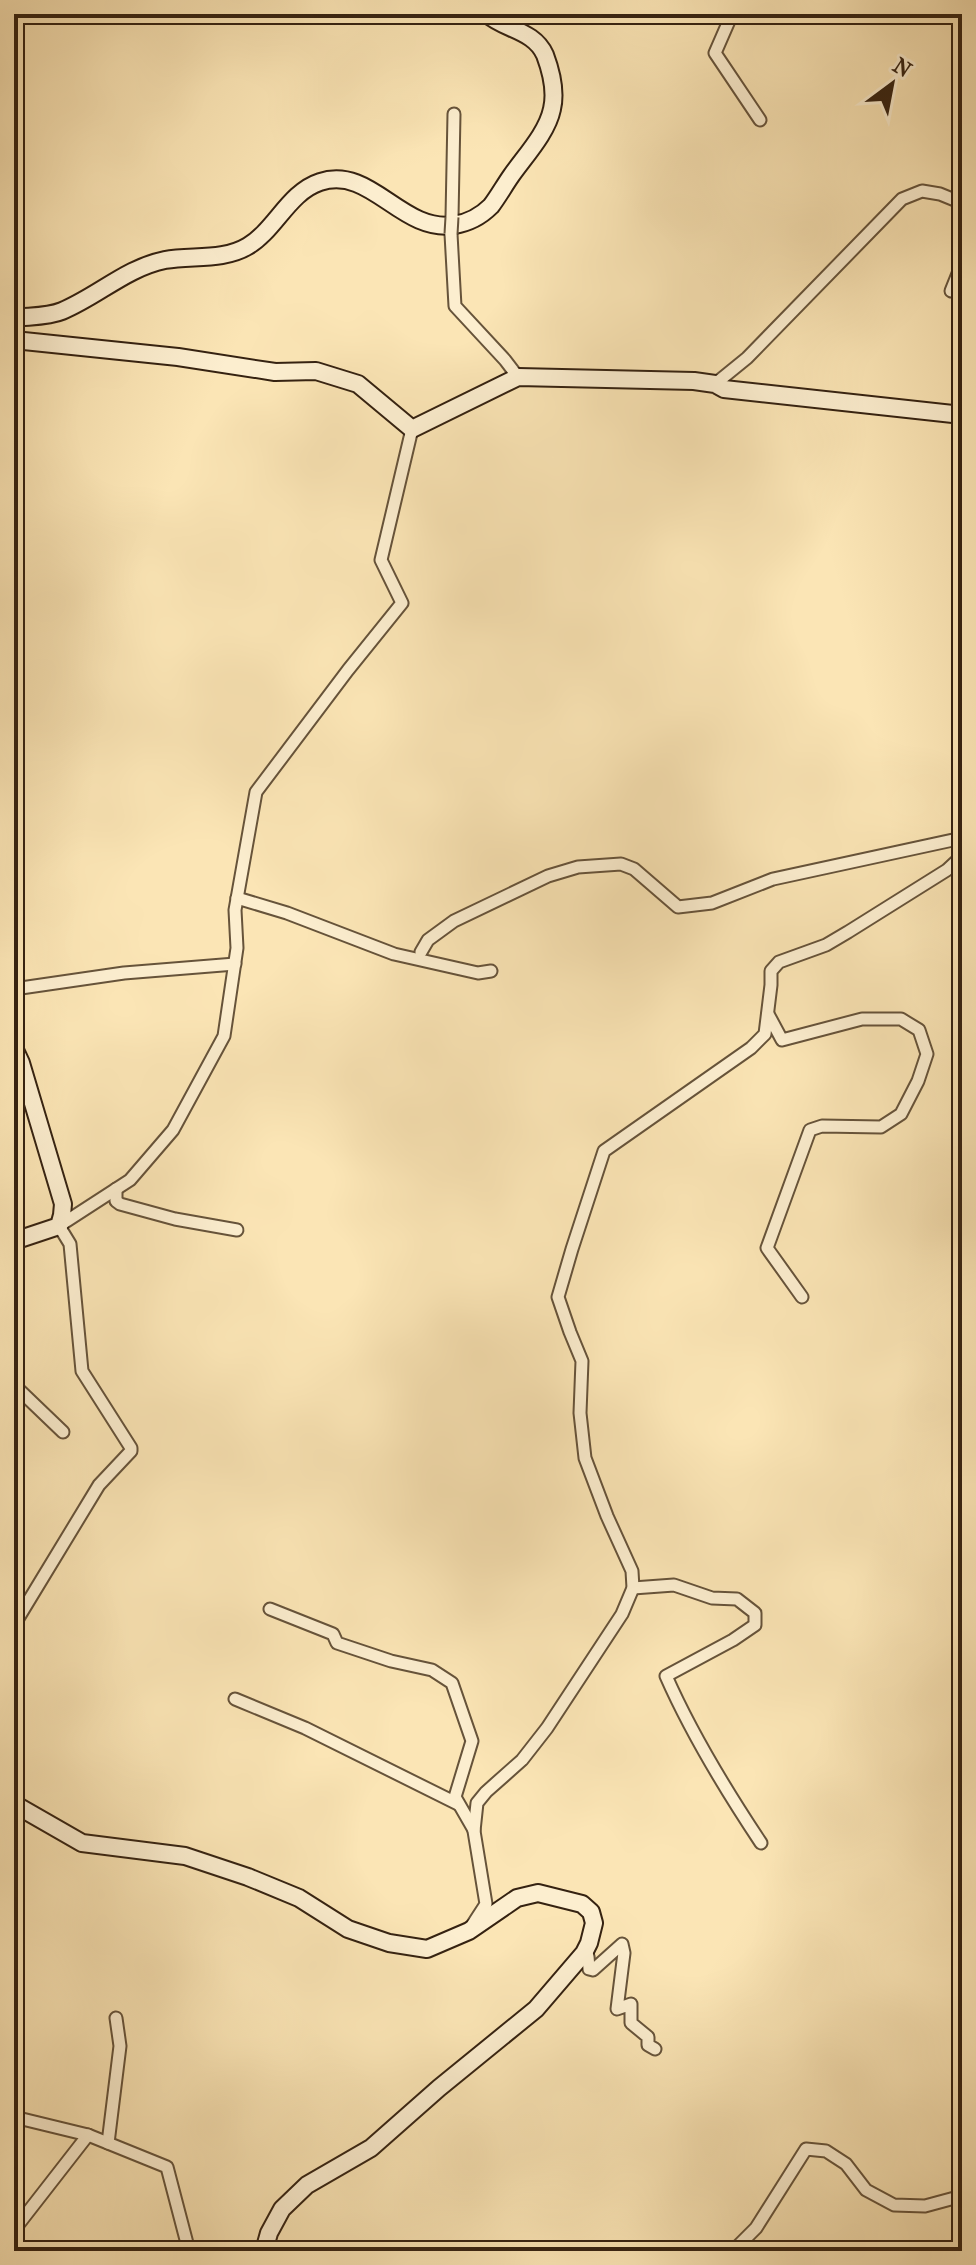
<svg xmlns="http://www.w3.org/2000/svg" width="976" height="2265" font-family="'IM FELL French Canon',serif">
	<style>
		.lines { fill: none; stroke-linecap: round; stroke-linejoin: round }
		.street-casing { stroke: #66533a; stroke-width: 15 }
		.secondary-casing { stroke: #352211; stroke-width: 20 }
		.street { stroke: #fceecf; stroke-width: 11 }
		.secondary { stroke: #fceecf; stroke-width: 16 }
		.street-bridge-casing { stroke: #66533a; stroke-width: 15; stroke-linecap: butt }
		.street-bridge { stroke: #fceecf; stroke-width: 11 }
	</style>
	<rect width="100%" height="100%" fill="#fbe5b5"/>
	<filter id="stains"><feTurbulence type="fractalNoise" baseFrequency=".0025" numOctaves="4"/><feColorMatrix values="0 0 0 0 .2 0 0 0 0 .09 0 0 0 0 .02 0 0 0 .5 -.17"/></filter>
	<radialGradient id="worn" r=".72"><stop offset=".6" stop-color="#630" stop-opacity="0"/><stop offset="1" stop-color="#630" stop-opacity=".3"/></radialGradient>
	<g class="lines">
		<g class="street-casing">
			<g id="street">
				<polyline points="732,14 715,53 760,120"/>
				<polyline points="452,217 454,114"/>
				<polyline points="451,234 455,306 505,360 518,377"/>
				<polyline points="951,291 959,271 962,269"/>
				<polyline points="715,384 747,358 902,199 922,191 940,194 962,203"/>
				<polyline points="237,898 287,913 394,954 478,973 491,971"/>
				<polyline points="421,952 428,940 454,921 548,876 578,867 621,864 634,869 678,907 712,903 773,879 962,838"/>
				<polyline points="14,989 124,973 235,964"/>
				<polyline points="768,1014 782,1040 862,1019 901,1019 919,1030 927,1054 918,1081 901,1114 881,1127 822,1126 810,1130 767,1248 802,1297"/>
				<polyline points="116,1189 116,1201 120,1204 175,1219 237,1230"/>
				<polyline points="14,1385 63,1432"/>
				<path d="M633,1588L674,1585L712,1598L737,1599L755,1613V1625L733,1640L666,1676C692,1735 725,1789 761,1843"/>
				<polyline points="270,1609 333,1634 337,1643 391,1661 432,1670 452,1683 472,1741 455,1797 474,1830"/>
				<polyline points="14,1625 99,1485 131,1451 131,1448 82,1371 70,1244 59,1226 130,1180 173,1130 224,1036 237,948 235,910 256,792 348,670 402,603 381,560 412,429"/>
				<polyline points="235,1699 305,1728 458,1804"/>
				<polyline points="473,1924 486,1904 474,1831 477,1803 486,1792 522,1760 547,1728 622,1614 633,1588 632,1571 607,1516 585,1458 580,1413 582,1361 570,1332 558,1297 572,1249 604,1151 751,1048 765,1034 771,985 771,971 779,962 826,945 848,932 947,870 962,856"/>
				<polyline points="584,1953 588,1956 589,1969 593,1970 622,1944 624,1953 617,2009 631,2004 631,2023 648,2037 648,2045 655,2049"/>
				<polyline points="14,2117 88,2135 167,2167 189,2251"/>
				<polyline points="108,2143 120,2046 116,2018"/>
				<polyline points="14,2230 88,2135"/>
				<polyline points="733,2251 756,2228 806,2149 826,2151 846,2164 866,2190 894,2205 925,2206 962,2196"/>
			</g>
		</g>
		<g class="secondary-casing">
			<g id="secondary">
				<path d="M14,318C29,316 48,317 62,311C98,296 126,268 165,260C192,255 223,261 248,246C275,230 289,192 320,182C371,165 401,233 454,225C467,223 481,216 491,206C498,197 504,186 511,176C525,156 547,133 552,109C556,92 551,71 545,55C534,30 505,30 487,14"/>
				<polyline points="14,340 178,357 275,372 316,371 358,384 412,429 518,377 694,381 715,384 724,389 962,415"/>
				<polyline points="14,1048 21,1063 63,1204 62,1215 59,1226 14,1241"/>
				<polyline points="14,1804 82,1843 185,1856 248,1877 299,1898 348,1929 389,1943 427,1949 469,1931 517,1898 538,1893 582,1904 591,1912 594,1923 589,1943 584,1953 536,2009 439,2088 371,2148 307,2185 282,2209 269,2233 264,2251"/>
			</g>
		</g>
		<use href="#street" class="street"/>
		<use href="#secondary" class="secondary"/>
		<g class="street-bridge-casing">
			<polyline id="street-bridge" points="451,234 452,217"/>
		</g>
		<use href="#street-bridge" class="street-bridge"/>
	</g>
	<rect width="976" height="2265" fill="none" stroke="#fbe5b5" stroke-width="48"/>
	<rect x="16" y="16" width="944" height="2233" fill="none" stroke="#352211" stroke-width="4"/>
	<rect x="24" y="24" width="928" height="2217" fill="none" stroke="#352211" stroke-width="2"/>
	<g transform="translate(892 84) rotate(32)" stroke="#fceecf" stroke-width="6" paint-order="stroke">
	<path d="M0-6L14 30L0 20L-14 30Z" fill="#352211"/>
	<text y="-12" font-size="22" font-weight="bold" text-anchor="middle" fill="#352211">N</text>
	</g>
	<rect width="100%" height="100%" filter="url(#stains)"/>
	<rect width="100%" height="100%" fill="url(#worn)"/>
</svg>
